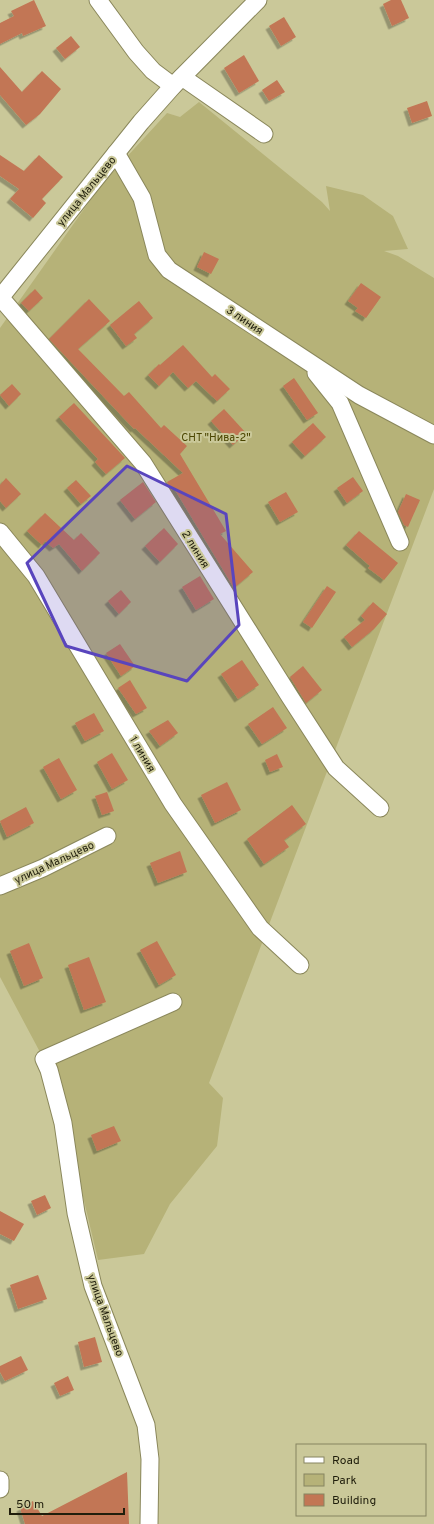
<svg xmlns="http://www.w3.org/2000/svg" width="434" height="1524" font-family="Overpass,sans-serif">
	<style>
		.green { fill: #b6b278 }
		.building { fill: #c27654; filter: url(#shadow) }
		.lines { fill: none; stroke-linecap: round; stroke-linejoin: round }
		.minor-casing { stroke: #8a875b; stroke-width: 19 }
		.minor { stroke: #fff; stroke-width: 17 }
		.marked { fill: #5945bd; fill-opacity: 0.2; stroke: #5945bd; stroke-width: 3; stroke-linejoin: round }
		.labels { text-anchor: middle; stroke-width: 4; stroke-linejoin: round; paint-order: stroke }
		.street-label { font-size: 11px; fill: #201e0c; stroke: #cac899 }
		.park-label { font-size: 11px; fill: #4a4500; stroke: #cac899 }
	</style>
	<defs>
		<filter id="shadow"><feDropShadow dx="-3.5" dy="3.5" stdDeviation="0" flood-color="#0004"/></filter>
	</defs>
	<rect width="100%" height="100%" fill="#cac899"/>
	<polygon class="green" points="199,102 322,202 330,211 326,186 363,195 393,216 408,249 384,251 398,256 434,278 434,489 209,1083 223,1098 217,1146 170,1204 144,1254 98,1260 49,1053 41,1054 0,977 0,328 101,185 167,113 180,117"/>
	<g class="building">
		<polygon points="34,0 46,26 23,36 22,33 0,44 0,23 14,16 11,11"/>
		<polygon points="391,0 401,0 409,18 392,26 383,4"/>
		<polygon points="284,17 296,37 281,46 269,26"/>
		<polygon points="71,36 80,47 65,59 56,48"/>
		<polygon points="244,55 259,81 239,93 224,68"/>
		<polygon points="0,67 22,92 42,71 61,89 40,114 26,125 0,95"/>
		<polygon points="277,80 285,92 269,101 262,90"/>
		<polygon points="427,101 432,116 412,123 407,108"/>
		<polygon points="0,155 24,171 39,155 63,177 42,199 46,203 33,218 10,199 19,189 0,176"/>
		<polygon points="204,252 219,259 211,274 197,267"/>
		<polygon points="361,283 381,297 366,318 355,311 358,308 348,301"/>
		<polygon points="35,289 43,298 29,311 21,303"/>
		<polygon points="89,299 110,321 78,349 124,396 129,392 161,428 164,425 187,446 180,454 226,531 220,534 253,572 234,588 174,488 171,490 167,482 183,473 135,428 134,429 49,339"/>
		<polygon points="139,301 153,318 134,334 137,338 126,346 110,325"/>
		<polygon points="183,345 212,377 215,374 230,389 217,401 196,381 188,388 173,372 159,386 148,375 159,364 160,365"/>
		<polygon points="294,378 318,413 307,420 283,386"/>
		<polygon points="12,384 21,394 9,406 0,395"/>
		<polygon points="74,403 125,458 106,474 95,462 98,459 59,417"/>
		<polygon points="224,409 246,433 233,445 211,421"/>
		<polygon points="313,423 326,437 305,456 292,442"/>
		<polygon points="353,477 363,491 347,503 337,488"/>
		<polygon points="6,478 21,494 6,508 0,501 0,485"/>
		<polygon points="76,480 91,496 81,504 67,488"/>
		<polygon points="143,482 156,502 135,519 120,500"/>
		<polygon points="286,492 298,512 280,522 268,502"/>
		<polygon points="406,494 420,500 408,527 404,525 398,512"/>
		<polygon points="45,513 74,540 81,533 100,553 82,571 59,544 53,548 45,541 42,545 27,531"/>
		<polygon points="164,528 178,544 160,562 145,546"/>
		<polygon points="359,531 398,563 384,580 368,568 370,566 346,545"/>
		<polygon points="200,576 214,599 196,610 182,587"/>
		<polygon points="327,586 336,592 312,628 303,622"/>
		<polygon points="121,590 131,602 119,614 108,601"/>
		<polygon points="373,602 387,614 374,629 352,647 344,637 365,620 361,616"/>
		<polygon points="120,644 135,666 121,676 106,653"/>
		<polygon points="242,660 259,685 238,699 221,674"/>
		<polygon points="303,666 322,690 306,703 290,677"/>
		<polygon points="130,680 147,708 136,714 118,688"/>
		<polygon points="273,707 287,728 262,744 248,724"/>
		<polygon points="94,713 104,731 85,741 75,723"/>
		<polygon points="168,720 178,733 160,746 149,731"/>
		<polygon points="112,753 128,780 112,789 97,762"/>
		<polygon points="277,754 283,767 270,772 265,760"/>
		<polygon points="59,758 77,790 61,799 43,767"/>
		<polygon points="227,782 241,810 215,823 201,795"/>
		<polygon points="107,792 114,811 102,815 95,796"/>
		<polygon points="292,805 306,824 284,840 289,847 264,864 247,839"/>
		<polygon points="26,807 34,823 7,837 0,821"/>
		<polygon points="180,851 187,872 158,883 150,863"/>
		<polygon points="157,941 176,975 159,985 140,950"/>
		<polygon points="29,943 43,978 24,986 10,951"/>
		<polygon points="89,957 106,1002 84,1010 68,965"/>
		<polygon points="114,1126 121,1141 97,1151 91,1135"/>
		<polygon points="45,1195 51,1208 37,1215 31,1201"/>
		<polygon points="0,1211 24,1224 14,1241 0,1234"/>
		<polygon points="38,1275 47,1299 18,1309 10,1285"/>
		<polygon points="95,1337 102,1362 84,1367 78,1342"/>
		<polygon points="21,1356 28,1370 5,1381 0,1372 0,1366"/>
		<polygon points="68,1376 74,1390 60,1396 54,1383"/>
		<polygon points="127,1472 129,1524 25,1524 20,1508 33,1501 42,1516"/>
	</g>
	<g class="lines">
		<g class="minor-casing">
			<g id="minor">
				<polyline points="98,0 136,52 153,71 173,86"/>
				<polyline points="182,77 264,134"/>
				<polyline points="116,153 142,198 157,255 169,270 359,395 434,435"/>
				<polyline points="0,297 143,463 290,697 336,768 380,808"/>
				<polyline points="0,298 141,122 173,86 258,0"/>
				<polyline points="316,373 340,403 400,542"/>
				<polyline points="0,532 36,576 173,804 260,928 300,965"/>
				<polyline points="0,886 43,868 107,836"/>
				<polyline points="0,1480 0,1489"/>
				<polyline points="149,1524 150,1459 146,1425 93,1286 76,1213 63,1123 49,1070 44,1059 173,1002"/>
			</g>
		</g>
		<use href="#minor" class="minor"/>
	</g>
	<path class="marked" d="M127,466L226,514L239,625L187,681L66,646L27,563Z"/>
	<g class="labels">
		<g class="street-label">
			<text transform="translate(86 191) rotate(-51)" y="4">улица Мальцево</text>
			<text transform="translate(245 320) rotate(34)" y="4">3 линия</text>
			<text transform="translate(196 549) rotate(58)" y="4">2 линия</text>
			<text transform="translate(143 754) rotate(59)" y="4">1 линия</text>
			<text transform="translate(54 862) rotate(-25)" y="4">улица Мальцево</text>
			<text transform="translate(106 1315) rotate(70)" y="4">улица Мальцево</text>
		</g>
		<g class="park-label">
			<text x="216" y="441">СНТ "Нива-2"</text>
		</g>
	</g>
	<rect x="296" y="1444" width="130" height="72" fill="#cac899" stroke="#868461"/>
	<rect x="304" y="1457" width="20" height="6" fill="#ffffff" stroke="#868461"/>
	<text x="332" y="1464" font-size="12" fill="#201e0c">Road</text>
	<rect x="304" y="1474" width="20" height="12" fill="#b6b278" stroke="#868461"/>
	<text x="332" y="1484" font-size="12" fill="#201e0c">Park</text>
	<rect x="304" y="1494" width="20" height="12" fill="#c27654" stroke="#868461"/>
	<text x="332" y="1504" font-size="12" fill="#201e0c">Building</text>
	<path d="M10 1508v6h114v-6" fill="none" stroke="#201e0c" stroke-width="2"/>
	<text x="16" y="1508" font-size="12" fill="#201e0c" stroke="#cac899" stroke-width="3" paint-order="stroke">50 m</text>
</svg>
